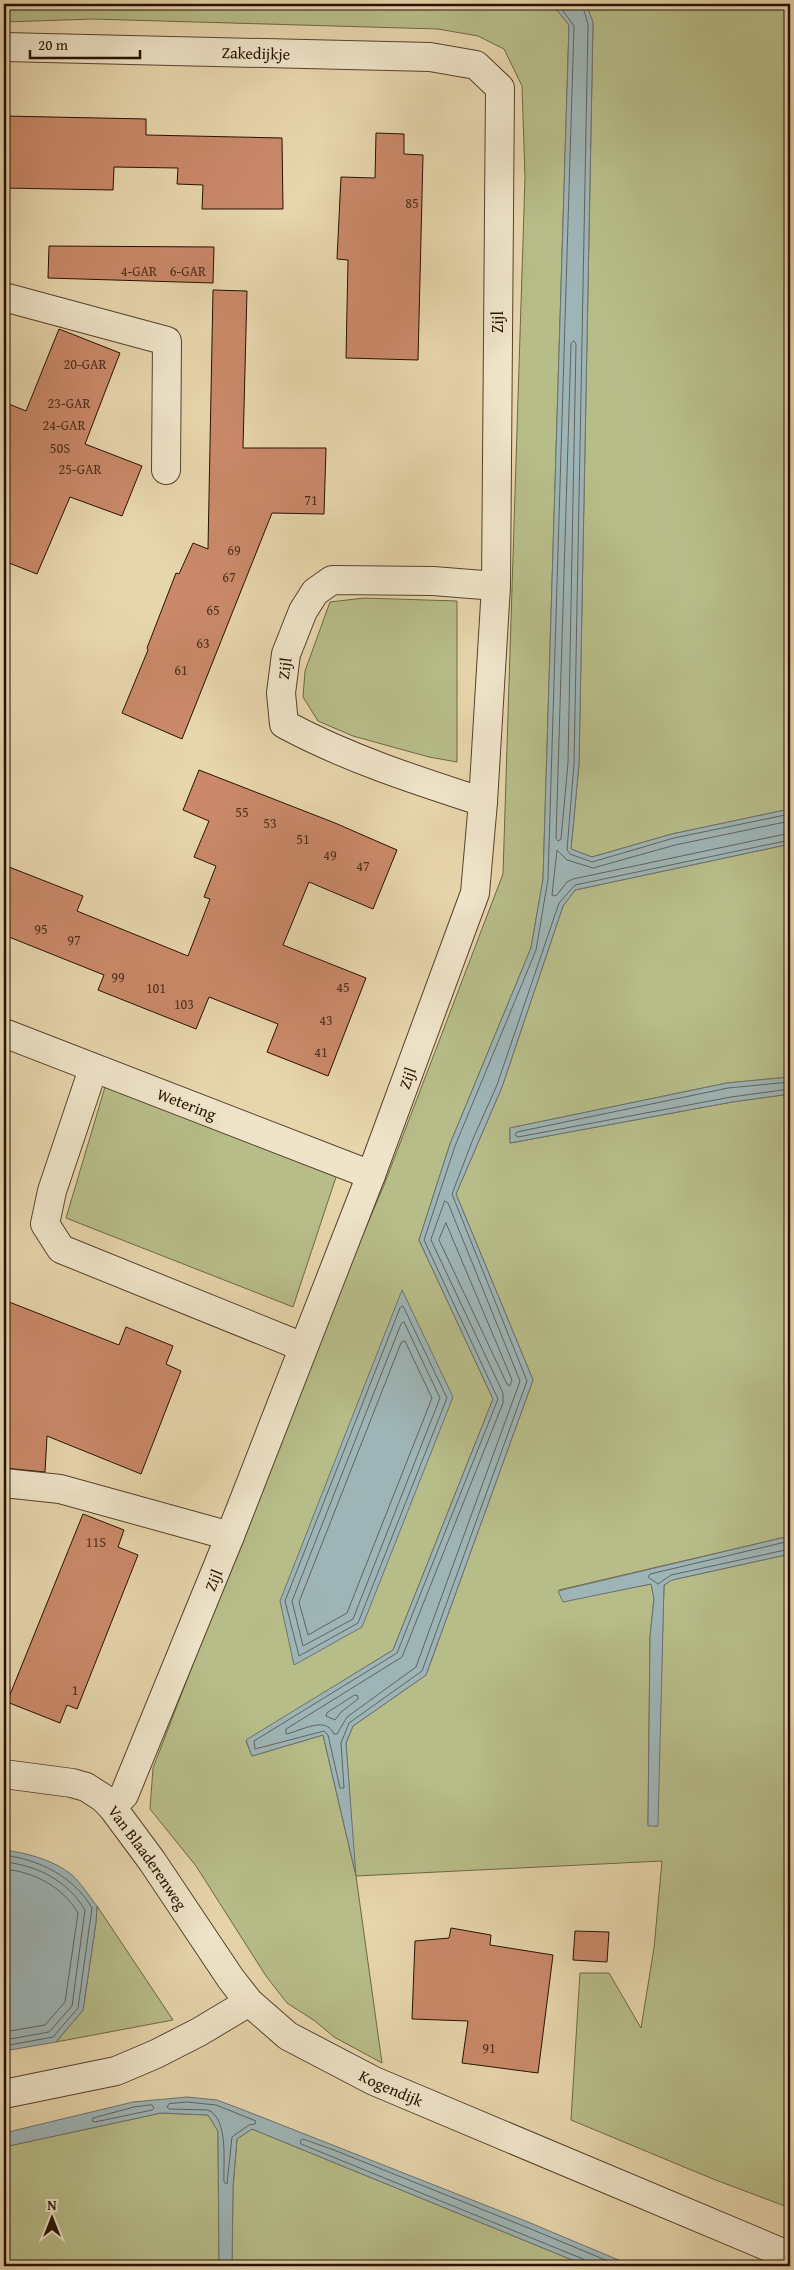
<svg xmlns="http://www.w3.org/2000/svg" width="794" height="2270" font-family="'Gentium Book Plus',serif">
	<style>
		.green { fill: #b7bd89; stroke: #6e6745 }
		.water { fill: #9eb5b7; stroke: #6e736e }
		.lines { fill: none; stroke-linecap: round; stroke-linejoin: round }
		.shore { stroke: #62635c; stroke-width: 1 }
		.building { fill: #ca896a; stroke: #261101 }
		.minor-casing { stroke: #56422c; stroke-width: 30 }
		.minor { stroke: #efe4c9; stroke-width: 28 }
		.labels { text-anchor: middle; stroke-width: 4.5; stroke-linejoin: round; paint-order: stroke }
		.number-label { font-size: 14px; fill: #4f2f1b }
		.street-label { font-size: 16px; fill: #261101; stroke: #efe4c9 }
	</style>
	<rect width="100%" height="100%" fill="#e7d5ac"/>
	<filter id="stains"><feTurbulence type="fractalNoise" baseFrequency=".004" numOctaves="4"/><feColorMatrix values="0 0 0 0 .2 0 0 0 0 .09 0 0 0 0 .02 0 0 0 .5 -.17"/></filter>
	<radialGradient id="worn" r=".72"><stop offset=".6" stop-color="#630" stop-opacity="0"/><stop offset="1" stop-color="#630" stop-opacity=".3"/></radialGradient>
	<g class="green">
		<polygon points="4,4 552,4 569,25 543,879 531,948 450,1144 419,1240 493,1399 393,1650 246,1741 252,1756 323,1735 355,1872 346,1743 353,1726 426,1675 533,1380 456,1194 502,1087 563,906 575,890 790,844 790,1077 727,1083 510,1128 510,1143 732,1102 790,1094 790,1536 559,1590 563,1601 651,1584 654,1598 650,1637 648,1825 657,1826 664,1585 672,1580 790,1554 790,2208 713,2179 571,2120 580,1973 609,1973 641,2028 654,1948 662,1861 356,1876 382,2063 334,2037 315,2021 287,2003 266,1976 196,1866 150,1809 153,1768 314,1350 384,1185 503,874 525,177 522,86 504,49 478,36 438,29 93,19 4,22"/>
		<polygon points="586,4 790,4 790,809 672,834 592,857 571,849 579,764 593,23"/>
		<polygon points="364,598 457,601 457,762 429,757 353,736 318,721 303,697 305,671 330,602"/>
		<polygon points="105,1087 339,1168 293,1307 66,1218"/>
		<polygon points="97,1906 173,2020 56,2042 83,2010 96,1922"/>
		<polygon points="161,2113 208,2115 218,2131 219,2266 4,2266 4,2147"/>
		<polygon points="252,2129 587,2266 232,2266 233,2187 237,2139"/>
	</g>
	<g class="water">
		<polygon points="552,4 586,4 593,22 579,764 571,849 592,857 672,834 790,809 790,844 575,890 563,906 502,1087 456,1194 533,1380 426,1675 353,1726 346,1743 356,1876 323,1735 252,1756 246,1740 393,1650 493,1399 419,1240 450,1144 531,948 543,879 569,25"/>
		<polygon points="790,1077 790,1094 732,1102 510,1143 510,1128 727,1083"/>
		<polygon points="402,1290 453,1397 362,1627 294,1665 280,1601"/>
		<polygon points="790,1536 790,1554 672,1580 664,1585 658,1826 648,1826 650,1637 654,1599 651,1584 563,1602 558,1591"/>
		<path d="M4,1850C27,1853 54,1860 72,1875C81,1883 89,1896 97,1906L96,1922L83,2010L56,2042L4,2051Z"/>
		<polygon points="187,2097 217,2100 241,2109 528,2222 633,2266 587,2266 252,2129 237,2139 233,2187 232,2266 219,2266 218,2131 208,2115 161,2113 4,2147 4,2133 133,2102"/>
	</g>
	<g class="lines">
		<g class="shore">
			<polyline points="558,4 574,26 548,879 536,950 455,1146 424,1240 498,1399 397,1653 254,1741 255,1749 324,1731 328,1735 340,1788 344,1788 341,1743 349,1723 422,1671 527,1381 452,1194 473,1139 497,1085 559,903 575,885 790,840"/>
			<polyline points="582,4 588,24 574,764 567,850 570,854 592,862 674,838 790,814"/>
			<polygon points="574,341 576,344 568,763 561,839 558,841 556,838 571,344"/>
			<polyline points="790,821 675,845 593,868 567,860 557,850 552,895 556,896 567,882 573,879 790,833"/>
			<polyline points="790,1082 728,1088 517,1132 515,1135 518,1137 731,1097 790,1089"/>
			<path d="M445,1201L448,1203L520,1381L416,1667L347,1717L337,1734H334C325,1715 302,1731 286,1734V1729L402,1657L503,1403V1393L431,1240Z"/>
			<polygon points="446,1223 512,1380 510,1386 507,1384 439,1240"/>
			<polygon points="403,1306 447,1398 358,1623 299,1656 285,1601 400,1308"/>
			<polygon points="404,1322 440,1398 353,1619 303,1646 292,1601 401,1324"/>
			<polygon points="405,1341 432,1398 347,1613 308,1635 299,1602 401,1343"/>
			<polyline points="790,1541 650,1574 648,1577 658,1584 671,1575 790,1549"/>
			<polygon points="355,1695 358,1696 358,1699 341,1712 335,1720 326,1716 327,1713"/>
			<path d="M4,1855C40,1860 73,1876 92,1908L78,2008L53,2037L4,2046"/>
			<path d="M4,1862C37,1865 68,1881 85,1910L72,2006L49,2032L4,2040"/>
			<path d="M4,1869C34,1872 62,1886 78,1913L65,2002L45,2025L4,2032"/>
			<path d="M187,2102L216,2105L256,2121L255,2124L249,2125L232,2137L227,2184L224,2182C223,2163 229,2119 208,2110L169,2109L167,2107L169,2104Z"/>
			<polygon points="152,2105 154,2108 152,2110 95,2122 92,2121 93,2118 134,2107"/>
			<polyline points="587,2266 583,2259 301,2144 300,2141 303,2139 334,2150 526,2227 620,2266"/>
		</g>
	</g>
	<g class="building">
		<polygon points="4,116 146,119 146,135 282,138 283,209 202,209 203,185 177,184 178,168 114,167 113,190 4,188"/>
		<polygon points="376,133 404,134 404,154 423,155 418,360 346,358 348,260 337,259 341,177 375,178"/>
		<polygon points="49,246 214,247 213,283 48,278"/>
		<polygon points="213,290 247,291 243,448 326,448 324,514 272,513 182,739 122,713 148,650 147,648 176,573 179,574 193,543 208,549"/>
		<polygon points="59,329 120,353 85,444 142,466 122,516 70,497 37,574 4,561 4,402 26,411"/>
		<polygon points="199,770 335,823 397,850 373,909 309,882 283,945 366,978 328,1076 267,1052 278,1024 209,997 196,1029 98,990 104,975 4,935 4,865 83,896 77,911 188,956 210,899 204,897 216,866 194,857 209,821 183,810"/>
		<polygon points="4,1300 119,1345 126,1327 173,1346 166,1364 181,1371 141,1474 47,1436 45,1472 4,1468"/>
		<polygon points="83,1514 124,1530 118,1547 138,1555 77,1709 67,1705 60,1723 7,1702"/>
		<polygon points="451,1928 491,1935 490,1945 553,1955 538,2073 462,2063 468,2021 412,2019 415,1941 449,1938"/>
		<polygon points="575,1931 609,1932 607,1962 573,1960"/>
	</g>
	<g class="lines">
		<g class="minor-casing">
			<g id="minor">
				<path id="s1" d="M4,47L430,57L476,65L500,88L496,586L483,802L475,893L371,1175L230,1536L124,1795L112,1807"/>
				<polyline points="4,297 167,341 166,470"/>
				<path id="s2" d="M483,802C415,780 347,758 284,724L281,693L286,654L303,611L315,592L332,580L433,581L496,586"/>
				<path id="s3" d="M4,1033L371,1175"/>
				<polyline points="93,1069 52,1191 45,1224 61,1249 303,1347"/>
				<polyline points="4,1483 60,1489 230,1536"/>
				<path id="s4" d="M4,1774L72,1783L86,1787L103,1798L112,1807L152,1861L231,1979L249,2002L288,2036L374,2081L790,2256"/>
				<polyline points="4,2094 116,2071 156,2054 199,2032 249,2002"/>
			</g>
		</g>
		<use href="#minor" class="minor"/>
	</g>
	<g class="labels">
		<g class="number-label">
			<text x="412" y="208">85</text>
			<text x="139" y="276">4-GAR</text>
			<text x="188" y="276">6-GAR</text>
			<text x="85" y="369">20-GAR</text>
			<text x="69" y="408">23-GAR</text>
			<text x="64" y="430">24-GAR</text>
			<text x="60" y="453">50S</text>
			<text x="80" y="474">25-GAR</text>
			<text x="311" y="505">71</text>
			<text x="234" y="555">69</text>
			<text x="229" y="582">67</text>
			<text x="213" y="615">65</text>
			<text x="203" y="648">63</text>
			<text x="181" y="675">61</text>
			<text x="242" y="817">55</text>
			<text x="270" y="828">53</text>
			<text x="303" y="844">51</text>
			<text x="330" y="860">49</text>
			<text x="363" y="871">47</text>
			<text x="41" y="934">95</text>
			<text x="74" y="945">97</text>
			<text x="118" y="982">99</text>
			<text x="343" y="992">45</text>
			<text x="156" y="993">101</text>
			<text x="184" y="1009">103</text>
			<text x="326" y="1025">43</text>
			<text x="321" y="1057">41</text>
			<text x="96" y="1547">11S</text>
			<text x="75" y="1695">1</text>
			<text x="489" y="2053">91</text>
		</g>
		<g class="street-label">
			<text dy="6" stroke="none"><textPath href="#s1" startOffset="252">Zakedijkje</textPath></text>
			<text transform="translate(497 322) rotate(-90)" y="6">Zijl</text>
			<text dy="6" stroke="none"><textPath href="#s2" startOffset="270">Zijl</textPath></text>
			<text transform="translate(407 1078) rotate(-70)" y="6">Zijl</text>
			<text dy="6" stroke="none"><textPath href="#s3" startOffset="196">Wetering</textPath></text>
			<text transform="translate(213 1580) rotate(-68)" y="6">Zijl</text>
			<text dy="6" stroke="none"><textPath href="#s4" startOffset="178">Van Blaaderenweg</textPath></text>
			<text dy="6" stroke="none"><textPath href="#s4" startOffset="522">Kogendijk</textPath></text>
		</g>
	</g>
	<rect width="794" height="2270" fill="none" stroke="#e7d5ac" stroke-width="20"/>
	<rect x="5" y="5" width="784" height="2260" fill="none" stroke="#261101" stroke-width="2.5"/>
	<rect x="10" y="10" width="774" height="2250" fill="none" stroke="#261101"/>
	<g transform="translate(52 2218)" stroke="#efe4c9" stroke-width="4" paint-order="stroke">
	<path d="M0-4L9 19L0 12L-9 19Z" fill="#261101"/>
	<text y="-8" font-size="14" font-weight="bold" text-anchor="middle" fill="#261101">N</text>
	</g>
	<path d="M30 50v8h110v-8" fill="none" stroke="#261101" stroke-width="2.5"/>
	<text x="38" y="50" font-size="15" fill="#261101" stroke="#efe4c9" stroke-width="4" paint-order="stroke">20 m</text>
	<rect width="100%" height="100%" filter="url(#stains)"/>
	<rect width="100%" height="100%" fill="url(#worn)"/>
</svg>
